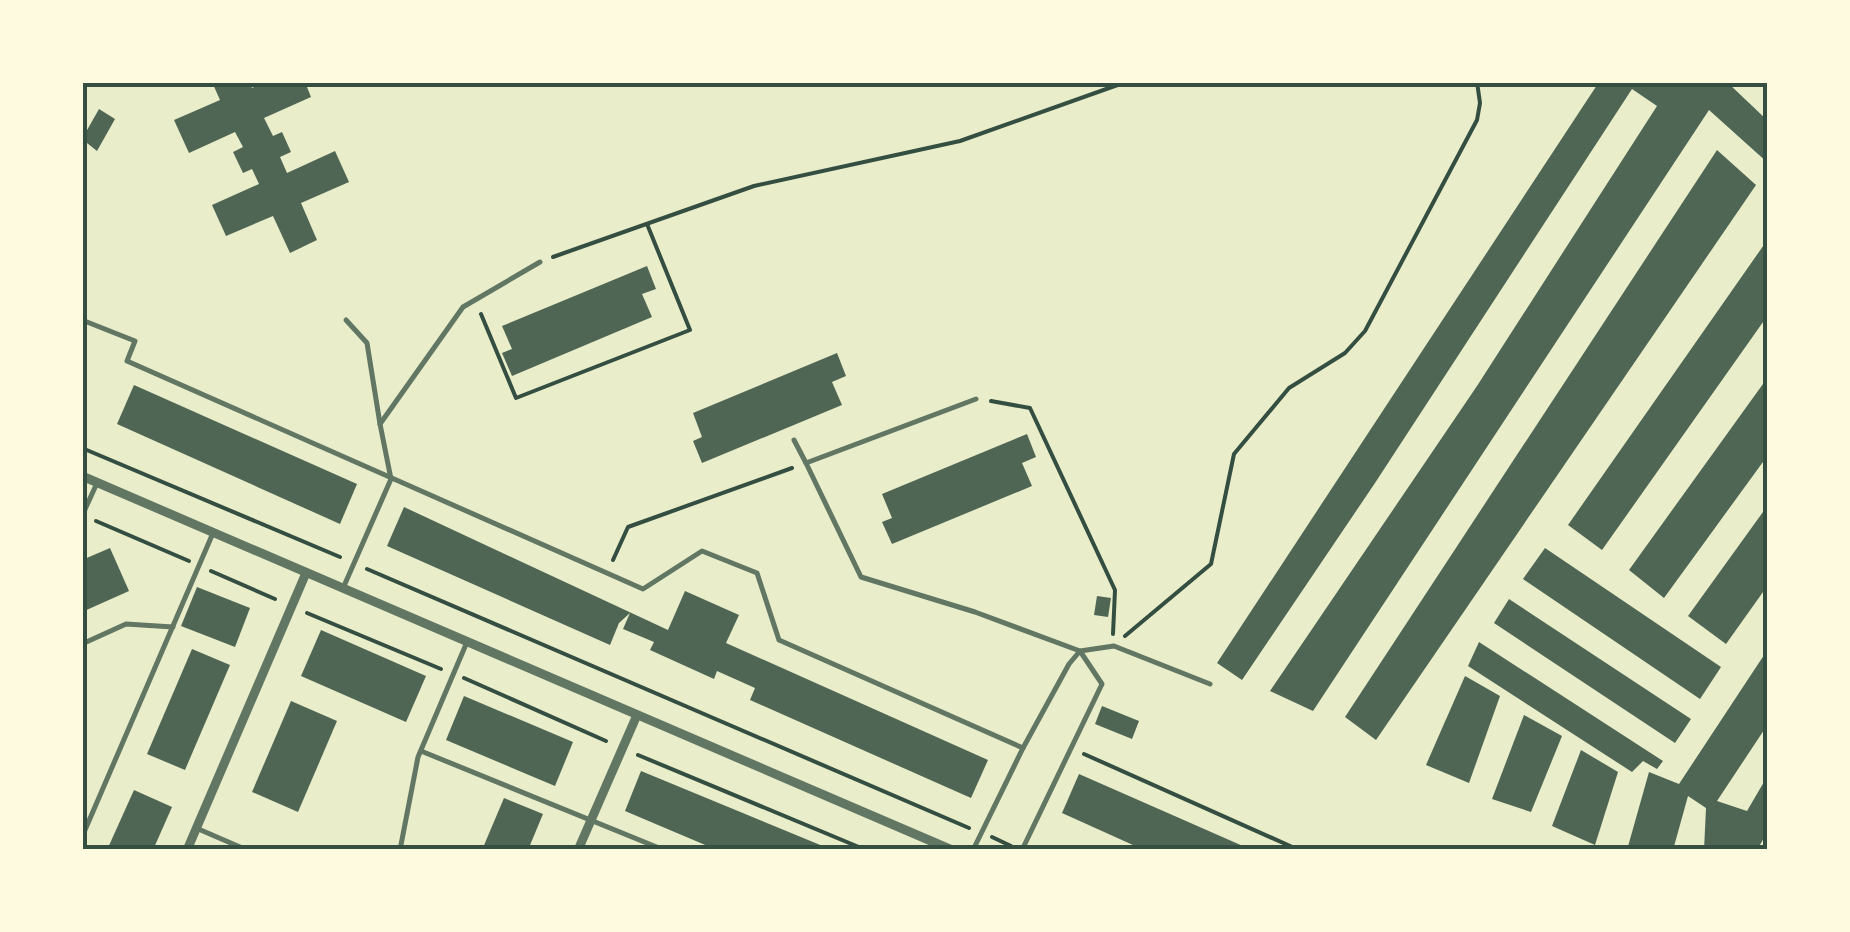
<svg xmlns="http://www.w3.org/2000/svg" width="1850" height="932" font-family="Manrope,sans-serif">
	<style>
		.building { fill: #4f6655 }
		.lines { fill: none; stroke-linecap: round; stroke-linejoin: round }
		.path { stroke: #344e41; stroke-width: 4 }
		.service { stroke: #617663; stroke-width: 5 }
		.minor { stroke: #617663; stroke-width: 9 }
		.neatline { fill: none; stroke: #344e41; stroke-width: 4 }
	</style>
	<rect width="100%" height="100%" fill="#e9edc9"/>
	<g class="building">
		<polygon points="212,82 250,82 252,88 264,82 305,82 311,97 264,118 273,136 282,132 291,152 280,157 287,173 335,151 349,182 301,203 317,240 290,253 273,216 226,236 212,205 259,184 252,169 243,173 233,152 243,147 235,132 189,153 174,120 220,100"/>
		<polygon points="1599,82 1727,82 1768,121 1768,163 1709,110 1313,711 1270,691 1477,386 1657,106 1632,89 1375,483 1242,680 1217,663"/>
		<polygon points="99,109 115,119 97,151 82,139"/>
		<polygon points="1717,150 1756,185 1376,740 1345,717"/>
		<polygon points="1768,239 1768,315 1602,550 1568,525"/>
		<polygon points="647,266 656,289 642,294 652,317 512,376 502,353 512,349 502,326"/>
		<polygon points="837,353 846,376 832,382 842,405 702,463 693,441 702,437 693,413"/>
		<polygon points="1768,377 1768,455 1664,598 1629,570"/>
		<polygon points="134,385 357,484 340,524 117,424"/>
		<polygon points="1027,434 1036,457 1022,463 1032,486 892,544 882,522 892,518 882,494"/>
		<polygon points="1768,505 1768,585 1726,644 1688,616"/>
		<polygon points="404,507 668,630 685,591 739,615 726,643 988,760 971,798 750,700 755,688 717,671 714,679 650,650 654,642 623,629 630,613 619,623 610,645 387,546"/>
		<polygon points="110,548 129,591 82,612 82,560"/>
		<polygon points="1545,548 1721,667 1700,699 1523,579"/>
		<polygon points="197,587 250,608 235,647 181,626"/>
		<polygon points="1097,596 1111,598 1108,617 1094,615"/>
		<polygon points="1509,599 1691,719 1675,743 1494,623"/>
		<polygon points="321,630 426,676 406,722 301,676"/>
		<polygon points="1479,642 1663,761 1657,769 1643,761 1632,772 1468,666"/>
		<polygon points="192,649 230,665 185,770 147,754"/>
		<polygon points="1768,649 1768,724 1717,801 1747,811 1768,775 1768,831 1757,850 1704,850 1706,808 1688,796 1673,850 1627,850 1649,772 1679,784"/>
		<polygon points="1465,676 1500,696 1469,783 1426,765"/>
		<polygon points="464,696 573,742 555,786 446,740"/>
		<polygon points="291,701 337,721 298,812 252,792"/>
		<polygon points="1102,706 1139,721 1132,739 1095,724"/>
		<polygon points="1524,715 1562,736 1531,812 1492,799"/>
		<polygon points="1581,750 1618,772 1595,845 1552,826"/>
		<polygon points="641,771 830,849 830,850 717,850 625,811"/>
		<polygon points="1079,774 1252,850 1144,850 1062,813"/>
		<polygon points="134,790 172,807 153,850 107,850"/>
		<polygon points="504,798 543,814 528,850 482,850"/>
	</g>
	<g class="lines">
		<g class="path">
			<polyline points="553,257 754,186 960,141 1126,82"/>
			<polyline points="481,314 516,398 690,330 647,224"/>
			<polyline points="991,401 1030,408 1115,590 1113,634"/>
			<polyline points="82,448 340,557"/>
			<polyline points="96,521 189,561"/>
			<polyline points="613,560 628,527 792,468"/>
			<polyline points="367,569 969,828"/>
			<polyline points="211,571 275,599"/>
			<polyline points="307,613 441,669"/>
			<polyline points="1125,636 1211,564 1234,454 1289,388 1345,353 1365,331 1477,120 1480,103 1477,82"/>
			<polyline points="464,678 606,741"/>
			<polyline points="1084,754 1299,850"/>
			<polyline points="638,755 866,850"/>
			<polyline points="992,837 1011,846"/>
		</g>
		<g class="service">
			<polyline points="82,320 135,341 127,361 643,589 702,551 757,573 779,640 1023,748 973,850"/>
			<polyline points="346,320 367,343 380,424"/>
			<polyline points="976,399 806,463 861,577 975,612 1080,651 1069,664 1023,748"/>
			<polyline points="794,440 806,463"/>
			<polyline points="82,516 97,483"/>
			<polyline points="344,586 391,479 380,424 463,307 540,262"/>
			<polyline points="82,644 126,624 173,627"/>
			<polyline points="421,751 664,850"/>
			<polyline points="196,828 247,850"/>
			<polyline points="82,837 213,533"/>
			<polyline points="400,850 418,757 467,642"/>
			<polyline points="1022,850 1102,684 1080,651 1114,646 1210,684"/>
		</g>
		<g class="minor">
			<polyline points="82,476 952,850"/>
			<polyline points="187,850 306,573"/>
			<polyline points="578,850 637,715"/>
		</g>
	</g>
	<rect width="1850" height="932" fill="none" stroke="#fefae0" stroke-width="170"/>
	<rect x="85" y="85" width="1680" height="762" class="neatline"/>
</svg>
